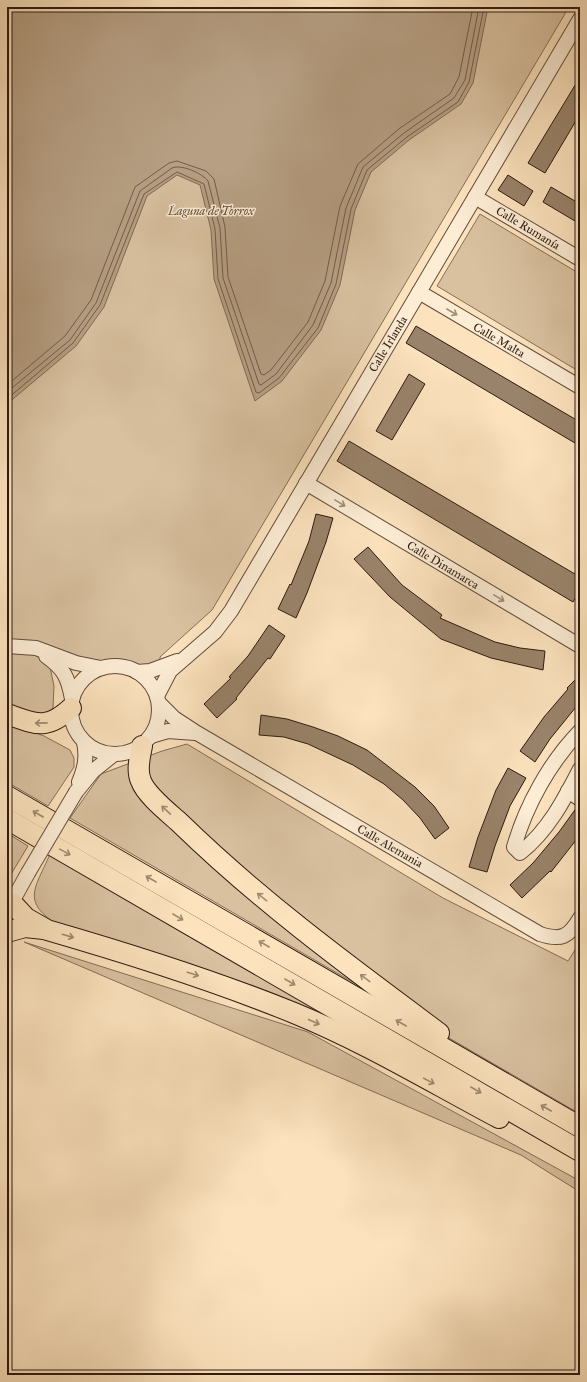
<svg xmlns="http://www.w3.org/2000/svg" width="587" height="1382" font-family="'IM FELL Great Primer',serif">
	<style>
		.green { fill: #d9c1a0; stroke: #846e58 }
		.water { fill: #b69f83; stroke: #806a55 }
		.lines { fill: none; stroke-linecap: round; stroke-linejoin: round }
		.shore { stroke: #725c4a; stroke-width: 1 }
		.building { fill: #99836a; stroke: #2e1a10 }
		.minor-casing { stroke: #624c3c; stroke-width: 16 }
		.highway-casing { stroke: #2e1a10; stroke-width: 22 }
		.minor { stroke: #fdedd5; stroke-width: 14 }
		.highway { stroke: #fce3be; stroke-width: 20 }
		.minor-bridge-casing { stroke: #624c3c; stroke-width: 16; stroke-linecap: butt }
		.minor-bridge { stroke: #fdedd5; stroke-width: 14 }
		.oneway { stroke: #a08e7c }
		.oneway2 { stroke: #9f8970 }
		.labels { text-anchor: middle; stroke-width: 3; stroke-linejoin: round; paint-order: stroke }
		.park-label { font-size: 12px; font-style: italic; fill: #614c3b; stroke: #fdedd5 }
		.street-label { font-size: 12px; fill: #2e1a10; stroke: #fdedd5 }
	</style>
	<rect width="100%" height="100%" fill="#fce3be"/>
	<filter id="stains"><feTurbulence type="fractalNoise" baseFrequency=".005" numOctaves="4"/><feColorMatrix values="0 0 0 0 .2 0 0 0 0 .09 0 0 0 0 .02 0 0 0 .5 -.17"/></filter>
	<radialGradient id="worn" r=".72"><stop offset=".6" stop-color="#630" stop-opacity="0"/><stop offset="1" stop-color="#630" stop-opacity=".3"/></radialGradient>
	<g class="green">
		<polygon points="7,7 569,7 212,610 160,657 160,669 142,671 96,664 50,667 54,686 53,708 41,717 7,708"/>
		<polygon points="480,214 580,274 580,372 437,286"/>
		<polygon points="7,722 44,736 70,750 74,758 74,767 48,806 7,782"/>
		<polygon points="187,744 443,898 568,961 580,942 580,1114 70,818 101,774 162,751"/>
		<polygon points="7,833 28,846 7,881"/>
		<path d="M50,854L326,1013L352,1031L60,926C20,902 35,889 50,854Z"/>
		<polygon points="24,942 308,1032 580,1181 580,1192 521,1155"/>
	</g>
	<polygon class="water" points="7,7 488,7 473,83 461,104 409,140 371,172 355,210 340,285 321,330 282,381 255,401 214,279 211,230 200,185 177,175 147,196 104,307 76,346 7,404"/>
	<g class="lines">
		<g class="shore">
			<polyline points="7,385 65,336 91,300 135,187 169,163 177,161 206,171 214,179 225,227 228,277 261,374 264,375 271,370 308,322 325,281 340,206 358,164 400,128 450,94 459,77 473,7"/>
			<path d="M7,392L70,340L96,303L140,191L172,168C181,164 202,173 208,181L220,228L223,278L259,384L261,385L276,374L313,325L331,283L346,208L363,167L404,133L454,98L465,80L479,7"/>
			<polyline points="7,399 73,343 100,305 144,194 177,172 204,184 215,229 218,279 256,392 259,393 279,378 318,328 336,284 351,209 367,170 407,137 458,102 469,82 484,7"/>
		</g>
	</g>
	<g class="building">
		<polygon points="580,77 580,114 545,173 528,163"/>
		<polygon points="508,175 533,191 524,206 498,190"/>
		<polygon points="551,187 580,204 580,224 543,202"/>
		<polygon points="416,326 580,422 580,446 406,343"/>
		<polygon points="409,374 425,384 392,440 376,431"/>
		<polygon points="349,441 580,577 580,590 573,602 337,461"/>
		<polygon points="316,514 333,518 326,542 307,593 296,618 278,609 290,584 291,585 309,541"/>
		<polygon points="368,547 402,585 442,615 440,618 495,642 520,648 545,651 543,670 491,658 441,639 390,597 354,559"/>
		<polygon points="269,625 285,636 270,659 268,658 236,698 237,699 217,718 204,704 231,678 229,677 248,656"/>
		<polygon points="580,675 580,702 550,739 535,762 520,751 544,717 568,689 567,688"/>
		<polygon points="261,715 287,719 313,727 338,736 367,750 415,787 434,806 449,828 435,839 420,818 403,800 384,784 353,765 308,744 284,737 259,735"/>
		<polygon points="508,768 526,778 510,806 495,846 487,872 469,867 478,837 496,790"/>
		<polygon points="577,807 580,807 580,835 551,872 550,871 522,898 510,885 533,863 559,832"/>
	</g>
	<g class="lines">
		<g class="minor-casing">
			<g id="minor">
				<polyline points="475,197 580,259"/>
				<polyline points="419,292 580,387"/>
				<polyline points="306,483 580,646"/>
				<polyline points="7,646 36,648 76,663 101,668"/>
				<path d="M46,656C64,669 68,677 72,699"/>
				<circle cx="115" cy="710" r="44"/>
				<polyline points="137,672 150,671 177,661"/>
				<polyline points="157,696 170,671 215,632 231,611 580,19"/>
				<path d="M159,703L174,718L197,733L540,934C561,941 569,937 580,918"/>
				<path d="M580,731C550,762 526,805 514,847L520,853C548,831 564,800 580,769"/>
				<polyline points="151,736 168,731 195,733"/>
				<path d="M79,782C85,768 87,757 84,742"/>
				<polyline points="568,791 580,799"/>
				<polyline points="76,792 93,771 113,755"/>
				<polyline points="7,911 28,873"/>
			</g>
		</g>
		<g class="highway-casing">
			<g id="highway">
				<path d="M7,714C36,724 46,731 71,708"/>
				<path d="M142,746C140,757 136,770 141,781C146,795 169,813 180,823C260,901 350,967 439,1033"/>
				<polyline points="7,796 580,1127"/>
				<polyline points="7,819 580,1151"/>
				<path d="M12,903L26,918L47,930C130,954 213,980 294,1013C365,1042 431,1082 499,1118"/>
				<polyline points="7,932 25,927 44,929"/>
			</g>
		</g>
		<use href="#minor" class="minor"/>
		<use href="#highway" class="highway"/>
		<g class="minor-bridge-casing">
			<polyline id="minor-bridge" points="28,873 76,792"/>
		</g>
		<use href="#minor-bridge" class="minor-bridge"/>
	</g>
	<defs><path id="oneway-shaft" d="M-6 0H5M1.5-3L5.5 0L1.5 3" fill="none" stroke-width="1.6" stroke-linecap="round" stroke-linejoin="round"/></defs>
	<g class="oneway">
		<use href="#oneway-shaft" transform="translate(452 312) rotate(30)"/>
		<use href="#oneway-shaft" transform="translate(340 503) rotate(31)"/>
		<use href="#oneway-shaft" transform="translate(499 598) rotate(31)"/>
	</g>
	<g class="oneway2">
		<use href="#oneway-shaft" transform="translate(41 723) rotate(179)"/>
		<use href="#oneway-shaft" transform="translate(166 810) rotate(-136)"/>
		<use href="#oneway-shaft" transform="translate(38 814) rotate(-150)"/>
		<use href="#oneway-shaft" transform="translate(65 852) rotate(29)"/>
		<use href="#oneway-shaft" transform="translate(151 879) rotate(-150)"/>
		<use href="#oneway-shaft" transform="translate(262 897) rotate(-141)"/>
		<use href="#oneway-shaft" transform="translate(178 917) rotate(30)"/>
		<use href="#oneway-shaft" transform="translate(68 936) rotate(16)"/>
		<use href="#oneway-shaft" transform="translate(264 944) rotate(-150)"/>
		<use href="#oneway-shaft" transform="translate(193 974) rotate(18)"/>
		<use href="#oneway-shaft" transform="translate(365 978) rotate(-143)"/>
		<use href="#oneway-shaft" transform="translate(290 982) rotate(30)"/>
		<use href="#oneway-shaft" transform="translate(314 1022) rotate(24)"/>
		<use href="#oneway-shaft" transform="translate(401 1023) rotate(-150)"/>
		<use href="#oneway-shaft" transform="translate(429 1081) rotate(28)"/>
		<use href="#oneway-shaft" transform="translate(476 1090) rotate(30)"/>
		<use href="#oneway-shaft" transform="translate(546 1108) rotate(-150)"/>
	</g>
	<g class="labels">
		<g class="park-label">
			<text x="211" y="215">Laguna de Torrox</text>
		</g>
		<g class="street-label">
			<text transform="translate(528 228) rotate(31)" y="4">Calle Rumanía</text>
			<text transform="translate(499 340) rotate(30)" y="4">Calle Malta</text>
			<text transform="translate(388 344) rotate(-59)" y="4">Calle Irlanda</text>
			<text transform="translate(443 565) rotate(31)" y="4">Calle Dinamarca</text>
			<text transform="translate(390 846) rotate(30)" y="4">Calle Alemania</text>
		</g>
	</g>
	<rect width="587" height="1382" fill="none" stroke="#fce3be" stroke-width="24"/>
	<rect x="8" y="8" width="571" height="1366" fill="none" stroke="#2e1a10" stroke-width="2"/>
	<rect x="12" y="12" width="563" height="1358" fill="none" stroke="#2e1a10"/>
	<rect width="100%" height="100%" filter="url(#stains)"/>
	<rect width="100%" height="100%" fill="url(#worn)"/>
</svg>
